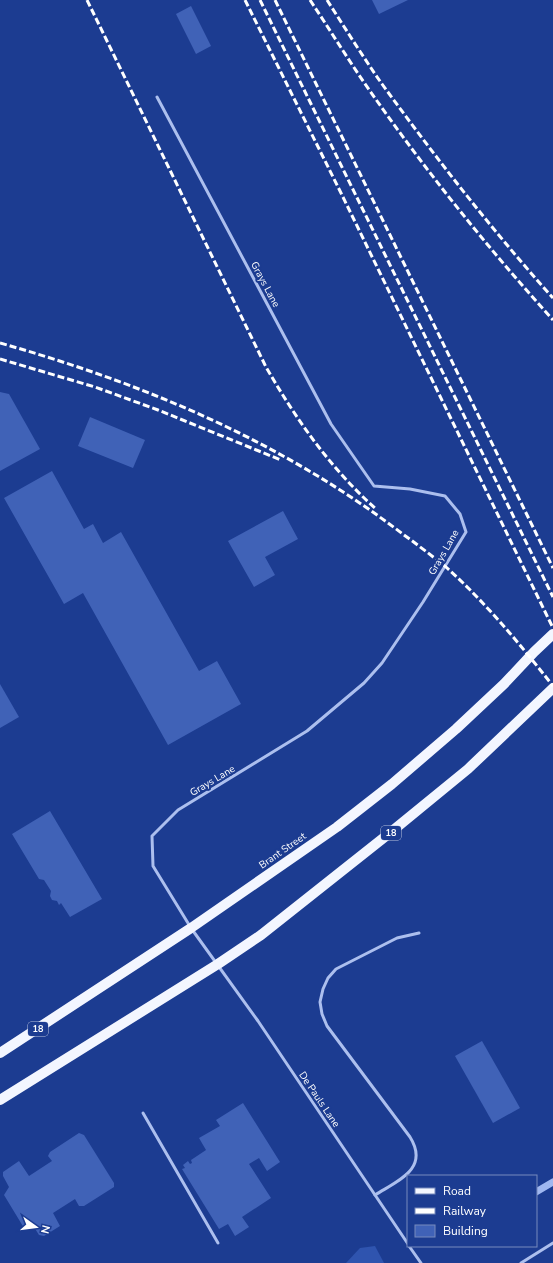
<svg xmlns="http://www.w3.org/2000/svg" width="553" height="1263" font-family="'Nunito Sans',sans-serif">
	<style>
		.green { fill: #2f54af }
		.lines { fill: none; stroke-linecap: round; stroke-linejoin: round }
		.stream { stroke: #9fb7f0; stroke-width: 7 }
		.building { fill: #4062b7 }
		.service { stroke: #acbfee; stroke-width: 3 }
		.primary { stroke: #f3f6ff; stroke-width: 10 }
		.rail { stroke: #fff; stroke-width: 3; stroke-dasharray: 7 3; stroke-linecap: butt }
		.labels { text-anchor: middle; stroke-width: 4; stroke-linejoin: round; paint-order: stroke }
		.shield { fill: #1c3c91; stroke: #bbc4de; stroke-width: 1 }
		.shield-label { font-size: 9px; font-weight: bold; fill: #fff }
		.street-label { font-size: 10px; fill: #fff; stroke: #1c3c91 }
	</style>
	<rect width="100%" height="100%" fill="#1c3c91"/>
	<polygon class="green" points="375,1246 384,1263 346,1263 360,1248"/>
	<g class="lines">
		<polyline class="stream" points="536,1192 553,1182"/>
	</g>
	<g class="building">
		<polygon points="372,0 408,0 379,14"/>
		<polygon points="191,6 211,46 196,54 176,14"/>
		<polygon points="0,392 9,394 40,449 0,471"/>
		<polygon points="90,417 145,440 133,468 78,446"/>
		<polygon points="52,471 84,529 93,524 103,543 121,532 199,671 217,661 241,704 168,745 83,593 64,604 4,498"/>
		<polygon points="283,511 298,539 265,557 275,575 254,587 228,541"/>
		<polygon points="0,684 19,717 0,728"/>
		<polygon points="50,811 102,899 70,917 61,903 59,905 57,901 52,900 50,896 51,891 44,880 39,879 12,834"/>
		<polygon points="482,1041 520,1108 493,1123 455,1056"/>
		<polygon points="243,1103 280,1162 267,1171 259,1158 249,1164 271,1198 242,1217 249,1227 235,1236 228,1224 219,1229 182,1169 185,1168 183,1165 188,1161 190,1164 192,1163 191,1160 206,1150 199,1138 220,1126 216,1120"/>
		<polygon points="79,1133 84,1135 114,1183 114,1187 84,1206 79,1206 75,1199 53,1213 60,1226 44,1236 39,1235 34,1227 24,1228 4,1195 9,1187 3,1176 3,1172 19,1161 29,1176 52,1161 48,1156 50,1152"/>
	</g>
	<g class="lines">
		<g class="service">
			<polyline points="157,97 331,424 374,486 410,489 445,496 460,514 466,532 423,602 382,663 364,683 307,731 178,810 152,836 153,866 191,928 258,1021 408,1244"/>
			<polyline points="143,1113 218,1243"/>
			<path d="M375,1195C397,1181 430,1169 410,1137L327,1026L322,1014L320,1002L323,989L328,978L336,969L397,938L419,933"/>
			<polyline points="409,1246 421,1263"/>
			<polyline points="521,1263 553,1243"/>
		</g>
		<g class="primary">
			<polyline points="0,1053 191,928 337,827 392,784 456,729 504,684 534,652 553,634"/>
			<polyline points="0,1100 218,964 261,935 391,832 468,769 553,688"/>
		</g>
		<g class="rail">
			<path d="M87,0L266,367C296,419 330,468 375,508"/>
			<polyline points="245,0 341,193 553,628"/>
			<polyline points="260,0 553,597"/>
			<polyline points="275,0 553,568"/>
			<path d="M310,0C330,30 349,61 370,91C426,171 487,247 553,320"/>
			<path d="M327,0C345,28 363,57 382,84C436,158 492,230 553,298"/>
			<path d="M0,343C145,384 283,442 404,535C418,545 432,556 446,567C485,602 520,644 553,686"/>
			<polyline points="0,359 95,387 158,410 281,460"/>
		</g>
	</g>
	<g class="labels">
		<g class="shield">
			<rect x="381" y="826" width="20" height="14" rx="3"/>
			<rect x="28" y="1022" width="20" height="14" rx="3"/>
		</g>
		<g class="shield-label">
			<text x="391" y="836">18</text>
			<text x="38" y="1032">18</text>
		</g>
		<g class="street-label">
			<text transform="translate(266 284) rotate(62)" y="4">Grays Lane</text>
			<text transform="translate(443 552) rotate(-60)" y="4">Grays Lane</text>
			<text transform="translate(212 780) rotate(-31)" y="4">Grays Lane</text>
			<text transform="translate(282 850) rotate(-35)" y="4">Brant Street</text>
			<text transform="translate(320 1099) rotate(56)" y="4">De Pauls Lane</text>
		</g>
	</g>
	<rect x="407" y="1175" width="130" height="72" fill="#1c3c91" stroke="#778abd"/>
	<rect x="415" y="1188" width="20" height="6" fill="#f3f6ff" stroke="#778abd"/>
	<text x="443" y="1195" font-size="12" fill="#ffffff">Road</text>
	<rect x="415" y="1208" width="20" height="6" fill="#ffffff" stroke="#778abd"/>
	<text x="443" y="1215" font-size="12" fill="#ffffff">Railway</text>
	<rect x="415" y="1225" width="20" height="12" fill="#4062b7" stroke="#778abd"/>
	<text x="443" y="1235" font-size="12" fill="#ffffff">Building</text>
	<g transform="translate(36 1227) rotate(104)" stroke="#1c3c91" stroke-width="3" paint-order="stroke">
	<path d="M0-3L7 15L0 10L-7 15Z" fill="#ffffff"/>
	<text y="-6" font-size="11" font-weight="bold" text-anchor="middle" fill="#ffffff">N</text>
	</g>
</svg>
